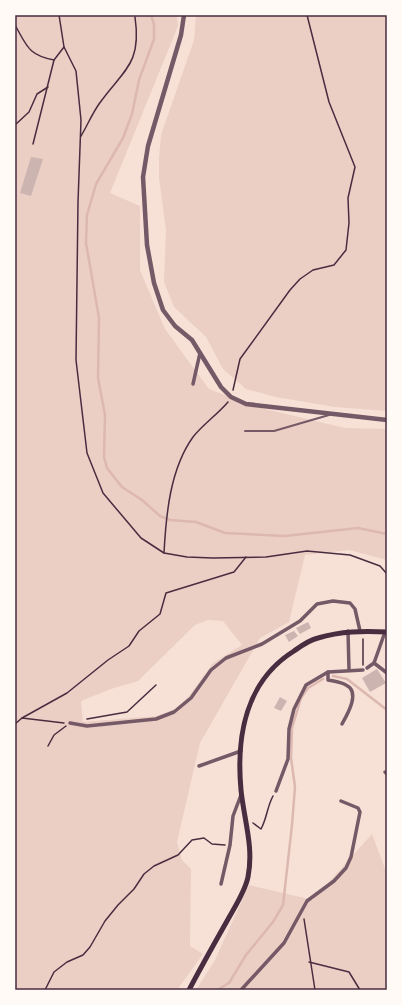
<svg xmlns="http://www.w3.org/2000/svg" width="402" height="1005" font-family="'Archivo Narrow',sans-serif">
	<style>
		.green { fill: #ebcfc5; fill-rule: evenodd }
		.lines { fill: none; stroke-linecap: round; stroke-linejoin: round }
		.stream { stroke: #dcb8b0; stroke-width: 2.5 }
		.building { fill: #ccb4b1 }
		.path { stroke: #4a2c40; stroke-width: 1.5 }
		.service { stroke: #755966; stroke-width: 2 }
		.minor { stroke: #755966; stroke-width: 3.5 }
		.tertiary { stroke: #755966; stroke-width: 4.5 }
		.secondary { stroke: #4a2c40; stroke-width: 5 }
		.neatline { fill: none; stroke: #4a2c40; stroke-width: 1.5 }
	</style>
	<rect width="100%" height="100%" fill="#f7e1d7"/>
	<g class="green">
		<path d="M15,15H177L178,26L110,193L140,206V270L165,329L209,389L253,406L345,428L387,429V560L349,550L305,555L289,622L260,638L200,743L177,842L182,860L191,869L190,946L203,954L177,990H15ZM208,620L223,621L242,645L213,663L189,696L175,709L156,716L83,722L81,701L111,689L138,681L195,625Z"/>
		<polygon points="196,15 387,15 387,411 335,407 276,397 246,389 223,369 206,337 174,307 164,282 166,230 159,178 159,158 161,135 194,40"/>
		<polygon points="372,834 387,874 387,990 196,990 215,960 249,885 313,900"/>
	</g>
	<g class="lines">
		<g class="stream">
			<polyline points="151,15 154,24 154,39 139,80 132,114 123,138 96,184 87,215 86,243 99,318 98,378 105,415 104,457 107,468 122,487 142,500 160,516 170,520 196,522 225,533 285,536 358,528 387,534"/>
			<polyline points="333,676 347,679 387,710"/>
			<polyline points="217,990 229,983 246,955 273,922 283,905 292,825 295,787 291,758 292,728 301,698 308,688 323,679"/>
		</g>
	</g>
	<g class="building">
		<polygon points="31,157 43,159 31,196 20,193"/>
		<polygon points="308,622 311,628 300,634 296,628"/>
		<polygon points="294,631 298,636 289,642 285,635"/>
		<polygon points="377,669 386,683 370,692 362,678"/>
		<polygon points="280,697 287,701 281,711 274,708"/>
	</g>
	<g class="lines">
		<g class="path">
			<polyline points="59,15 64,47 76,71 81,120 78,202 76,360 87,453 103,493 141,538 164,553 187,557 213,558 266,557 307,551 350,555 380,566 387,574"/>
			<path d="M15,25C27,46 28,55 54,60"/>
			<polyline points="15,125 29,112 37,94 48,87"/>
			<path d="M81,136C87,126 92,114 99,104C123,70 142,65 135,17"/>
			<polyline points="33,144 54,60 64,47"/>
			<polyline points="233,390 240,359 290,290 300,279 313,270 334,265 346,250 349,223 348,198 355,167 329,102 307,15"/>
			<path d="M164,553C166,515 170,469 193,437C203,424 217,415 228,402"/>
			<polyline points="363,639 363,665"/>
			<polyline points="22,718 67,693 108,660 129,646 139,631 160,614 166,593 234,572 246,557"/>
			<polyline points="87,719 127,712 156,685"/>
			<polyline points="15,724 22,718 64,723"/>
			<polyline points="48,746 54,735 66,726"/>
			<path d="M253,823L261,829C267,818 267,807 273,796"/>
			<polyline points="304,919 315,990"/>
			<polyline points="309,962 349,972 360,990"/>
			<polyline points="45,990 54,972 67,962 83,955 90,947 105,921 118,905 134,889 144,874 154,866 178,855 192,840 204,838 212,844 225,845"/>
		</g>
		<polyline class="service" points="245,431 274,431 329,415"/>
		<g class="minor">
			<polyline points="193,384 200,353"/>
			<polyline points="348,631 349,670"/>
			<polyline points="374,663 385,632"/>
			<polyline points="374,663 387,673"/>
			<polyline points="367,668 374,663"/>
			<path d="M328,672V680C333,681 341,682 346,685C361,692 347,715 342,724"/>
			<polyline points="70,723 87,726 156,719 174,712 191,698 211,670 226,658 262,644 300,621 317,604 333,601 350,603 355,609 360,631"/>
			<polyline points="199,766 241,751"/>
			<polyline points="385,772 387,774"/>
			<polyline points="276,791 288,759 289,729 294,709 306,685 328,672 363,670"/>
			<polyline points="221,884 230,845 233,816 241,795"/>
			<polyline points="241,990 284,943 307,901 334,881 346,868 351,857 360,812 358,808 341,801"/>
		</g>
		<polyline class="tertiary" points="184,15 181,35 148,146 143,177 147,245 154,283 163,310 175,326 192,340 221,387 231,397 246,404 387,420"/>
		<path class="secondary" d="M189,990C201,967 214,944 227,921C234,908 245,892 248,877C254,847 244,820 241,790C236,736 246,681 294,651C301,646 309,640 318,638C341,631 363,631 387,632"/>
	</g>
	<rect width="402" height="1005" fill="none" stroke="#fffaf5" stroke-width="32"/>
	<rect x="16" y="16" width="370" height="973" class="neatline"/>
</svg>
